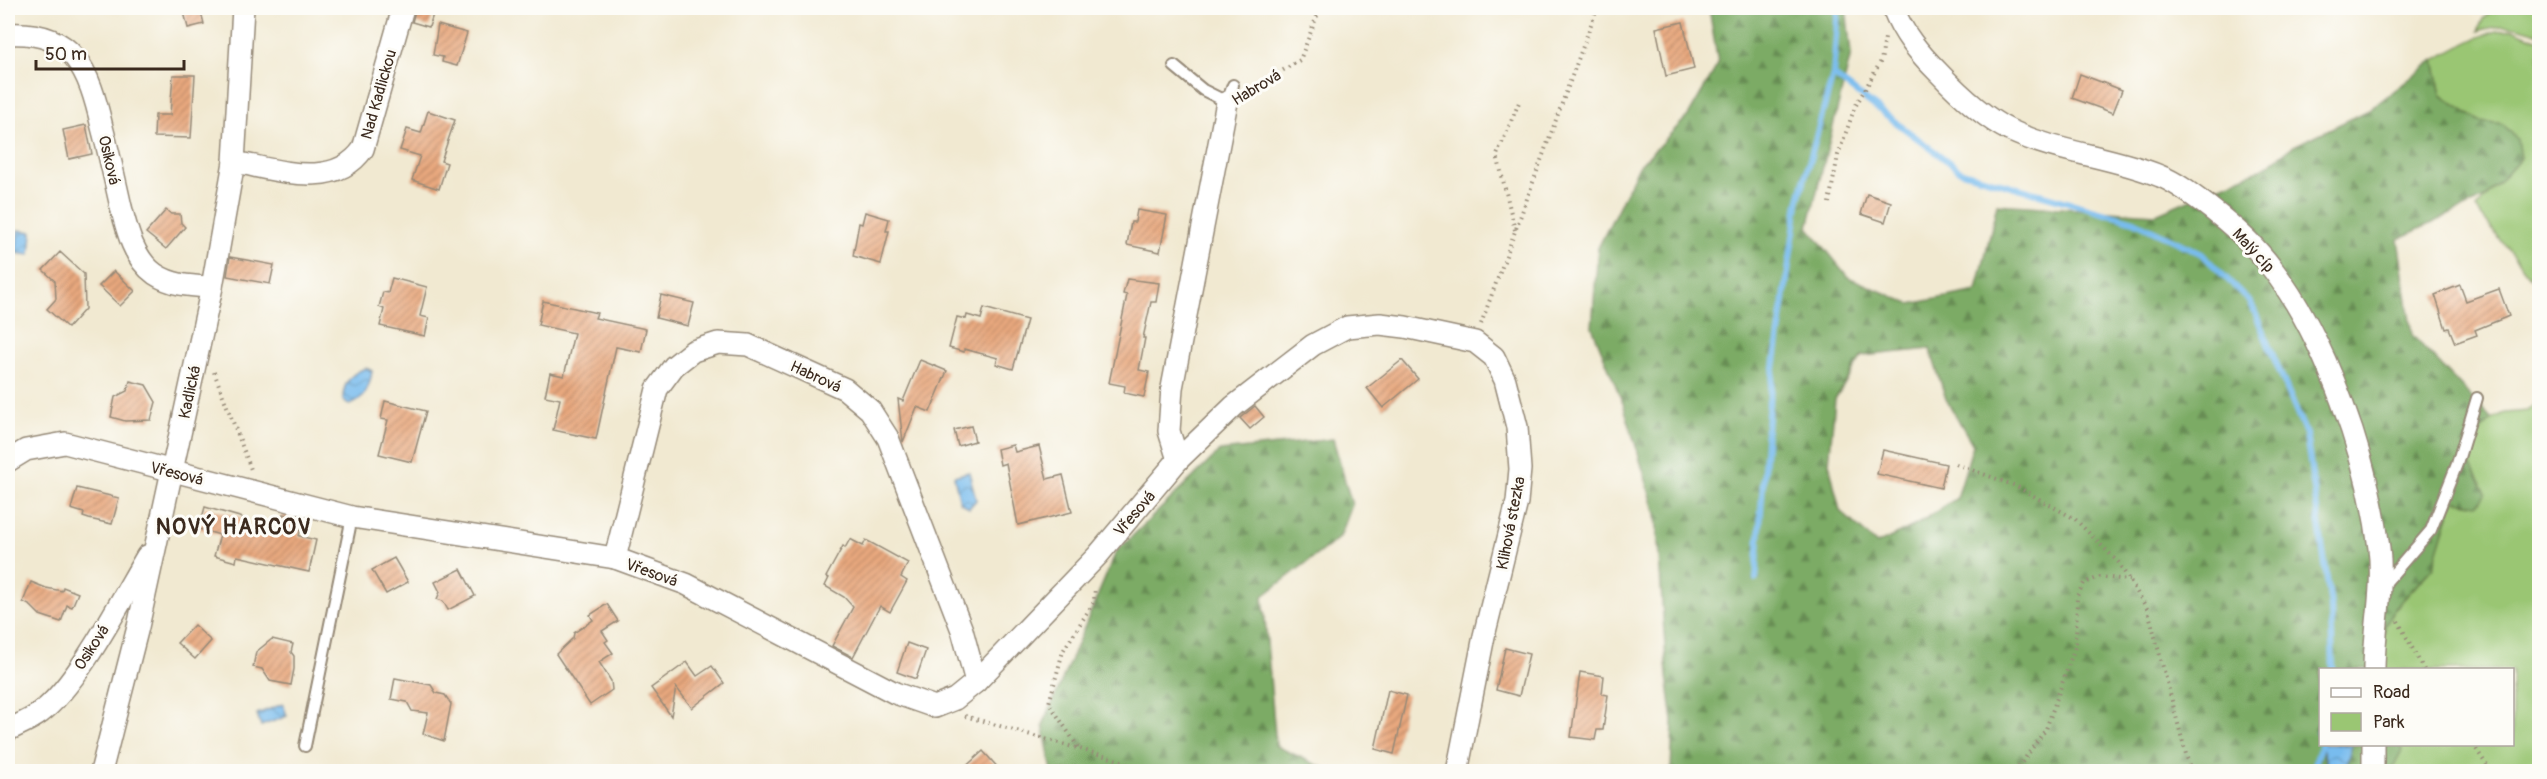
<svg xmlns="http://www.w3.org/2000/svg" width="2547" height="779" font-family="Pangolin,sans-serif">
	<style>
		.green { fill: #9ac673; stroke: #6a7848; stroke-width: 1.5 }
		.forest { fill: url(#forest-firs); stroke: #5b6a42; stroke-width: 1.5; fill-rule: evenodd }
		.water { fill: url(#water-waves); stroke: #5a7386; stroke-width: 1.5 }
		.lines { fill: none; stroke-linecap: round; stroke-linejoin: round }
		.stream { stroke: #78bcee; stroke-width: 6 }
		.building { fill: url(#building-hatch) }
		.service-casing { stroke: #968a78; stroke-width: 14 }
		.minor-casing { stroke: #968a78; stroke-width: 24 }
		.path { stroke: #968a78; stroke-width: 4; stroke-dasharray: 1.5 4.5; stroke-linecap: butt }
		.service { stroke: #fff; stroke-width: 10 }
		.minor { stroke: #fff; stroke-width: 21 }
		.labels { text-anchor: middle; stroke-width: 6; stroke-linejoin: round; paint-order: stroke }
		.street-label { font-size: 16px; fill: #3b2a1e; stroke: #fdfcf7 }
		.district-label { font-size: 22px; font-weight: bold; letter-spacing: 1.5px; fill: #3b2a1e; stroke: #fdfcf7 }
	</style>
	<defs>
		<pattern id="forest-firs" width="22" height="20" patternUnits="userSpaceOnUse" patternTransform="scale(1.5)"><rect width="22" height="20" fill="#7bab65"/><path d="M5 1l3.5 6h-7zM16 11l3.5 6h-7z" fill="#668b53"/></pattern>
		<pattern id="water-waves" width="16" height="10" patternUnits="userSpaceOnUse" patternTransform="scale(1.5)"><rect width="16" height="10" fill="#78bcee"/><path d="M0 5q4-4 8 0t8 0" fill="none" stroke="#6499c0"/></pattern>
		<pattern id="building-hatch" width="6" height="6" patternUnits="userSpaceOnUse" patternTransform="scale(1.5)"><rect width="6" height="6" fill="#e8a87e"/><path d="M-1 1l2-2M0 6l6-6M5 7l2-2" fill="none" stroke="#bd8967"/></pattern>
	</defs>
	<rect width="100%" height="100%" fill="#fdfcf7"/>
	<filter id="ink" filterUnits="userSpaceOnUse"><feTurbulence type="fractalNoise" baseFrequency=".0167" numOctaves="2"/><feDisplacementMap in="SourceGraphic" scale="12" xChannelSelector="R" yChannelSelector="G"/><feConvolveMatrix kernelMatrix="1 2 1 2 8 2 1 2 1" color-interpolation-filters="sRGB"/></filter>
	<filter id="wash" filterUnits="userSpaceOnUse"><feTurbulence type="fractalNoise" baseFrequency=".008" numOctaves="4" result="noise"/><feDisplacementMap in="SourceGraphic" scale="24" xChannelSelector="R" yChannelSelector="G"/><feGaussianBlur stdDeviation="1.35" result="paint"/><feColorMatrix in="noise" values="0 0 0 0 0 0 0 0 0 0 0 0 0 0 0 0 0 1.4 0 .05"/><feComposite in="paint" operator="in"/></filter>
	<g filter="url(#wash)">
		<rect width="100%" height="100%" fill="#f1e9d1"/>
		<g class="green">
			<path d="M2494,8H2539V34C2514,24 2504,24 2478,31L2483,19Z"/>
			<path d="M2513,29L2539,40V288L2476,209L2520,158L2503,124L2479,121L2441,96L2434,60C2460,47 2484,30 2513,29Z"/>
			<polygon points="2539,400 2539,771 2391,771 2401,750 2399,745 2512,744 2512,670 2382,670 2385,625 2394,610 2433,567 2454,499 2470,464 2478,433 2492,419 2505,413 2527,411"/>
		</g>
		<g class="forest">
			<path d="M1709,8H1846L1851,54L1808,227L1848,277L1910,304L1977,291L1997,204L2156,214L2265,167L2292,147L2369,110L2434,60L2441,96L2479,121L2503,124L2517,139L2520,158L2485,198L2398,239L2412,335L2492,419L2478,433L2470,464L2486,493L2478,505L2453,500L2433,567L2394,609L2385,625L2382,669L2320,670V723L2317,726L2319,746L2330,771H1671L1673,721L1667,676L1656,514L1624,406L1592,327L1598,248L1639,166L1688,116L1718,64ZM1930,349L1946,399L1973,445L1957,498L1916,525L1877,544L1840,511L1829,463L1835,399L1862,356Z"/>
			<polygon points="1333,439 1352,505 1340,537 1263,596 1276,746 1330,771 1052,771 1043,725 1116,552 1220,451"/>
			<polygon points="2352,745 2399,745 2402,750 2391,771 2344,772"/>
		</g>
		<g class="water">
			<polygon points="18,230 32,232 30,255 16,253"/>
			<path d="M366,368L372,371C370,385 364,402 349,405L343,399C343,383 351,373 366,368Z"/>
			<polygon points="969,472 976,500 969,508 960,502 954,476"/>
			<polygon points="283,704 287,716 261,726 257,714"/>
			<polygon points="2320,723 2320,744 2352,745 2344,771 2330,771 2316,733"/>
		</g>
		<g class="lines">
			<g class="stream">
				<polyline points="1833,75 1962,172 2134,221 2202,254 2251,303 2306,434 2331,606 2333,670"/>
				<polyline points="1756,579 1769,402 1798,203 1833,75 1838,8"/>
				<polyline points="2313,772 2321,744"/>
			</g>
		</g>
		<g id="blocks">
			<g class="building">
				<polygon points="183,8 200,8 204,24 188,28"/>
				<polygon points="416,8 435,8 429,27 412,22"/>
				<polygon points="1683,22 1694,69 1666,76 1656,28"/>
				<polygon points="438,25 467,33 457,66 442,62 443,57 433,55"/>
				<polygon points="2080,74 2122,90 2113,113 2072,98"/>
				<polygon points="173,75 195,75 191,138 154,137 155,115 170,115"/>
				<polygon points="428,111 455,120 441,161 447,163 439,189 412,180 420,156 400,150 407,129 421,133"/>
				<polygon points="86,125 92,154 69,159 63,130"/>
				<polygon points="1867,194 1891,202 1885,222 1861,214"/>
				<polygon points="166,210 171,214 180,214 181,223 185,227 166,249 146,233"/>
				<polygon points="1137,210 1167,215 1160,252 1127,245 1131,222 1135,222"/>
				<polygon points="865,212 889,219 886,231 889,231 881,264 853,256 859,223 862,224"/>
				<polygon points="60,252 84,274 85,309 68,328 47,309 56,299 55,281 43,270"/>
				<polygon points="230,257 274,265 270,284 227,276"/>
				<polygon points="114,271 135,291 120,306 99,286"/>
				<polygon points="392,278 427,287 420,316 429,318 425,336 380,326 384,309 379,307 383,292 388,293"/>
				<polygon points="1127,279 1159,283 1156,302 1151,302 1143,338 1145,338 1139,370 1149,372 1144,397 1124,393 1125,386 1109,383 1127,295 1123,294"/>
				<polygon points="2460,285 2466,301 2499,289 2509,316 2475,330 2477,335 2455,343 2449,328 2446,329 2435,295"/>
				<polygon points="661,295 694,303 688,326 656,318"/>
				<polygon points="543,301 597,313 595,318 646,329 641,352 616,347 596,439 553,430 560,399 545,396 550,373 564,376 574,333 538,325"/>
				<polygon points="984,308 1027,320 1013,369 996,364 998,358 964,349 964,352 949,348 957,317 966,319 967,315 981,319"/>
				<polygon points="920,360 947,371 930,412 917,407 903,442 898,399 903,401"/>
				<polygon points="1402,360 1418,379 1383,408 1367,388"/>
				<polygon points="130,381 146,385 156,402 151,420 125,421 111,417 115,397 127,391"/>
				<polygon points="385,401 426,411 412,462 379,454 388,420 381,419"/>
				<polygon points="1255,406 1264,417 1250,429 1240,418"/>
				<polygon points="971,426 975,441 958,446 954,430"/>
				<polygon points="1013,445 1015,452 1039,446 1047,479 1063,475 1072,512 1018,525 1006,463 1000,465 997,449"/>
				<polygon points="1883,450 1946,464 1941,488 1877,474"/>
				<polygon points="77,488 119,498 112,524 89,519 83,517 84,513 71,509"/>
				<polygon points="205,507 243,518 247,525 279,534 283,514 303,518 299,536 316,540 309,572 237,556 236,562 214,556 220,535 199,529"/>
				<polygon points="850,539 863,546 866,540 908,563 901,577 907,581 890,612 880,606 853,657 832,646 853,607 844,597 825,586 829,578 826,577 843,546 845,548"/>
				<polygon points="394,558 408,582 386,594 372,570"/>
				<polygon points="461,569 475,596 448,610 443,601 437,599 440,592 435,582"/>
				<polygon points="31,582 46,588 62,591 63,587 78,593 72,607 67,605 61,622 40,615 31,606 23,602"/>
				<polygon points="607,604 618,621 602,631 608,640 605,642 613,653 599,662 611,681 612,690 590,705 556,654 573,638 574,633 593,620 590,615"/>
				<polygon points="194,625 211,641 195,659 177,643"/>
				<polygon points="272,639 293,644 291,652 294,656 294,669 291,685 270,681 262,669 253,667 256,652"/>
				<polygon points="907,643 926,650 916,679 897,672"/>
				<polygon points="1505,648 1529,654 1519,696 1496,690"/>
				<polygon points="687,662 697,676 712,666 724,683 692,708 676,687 671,716 651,688"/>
				<polygon points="1580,672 1604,676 1602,694 1608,695 1603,730 1597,730 1595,740 1571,737"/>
				<polygon points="395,678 431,685 436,693 445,695 451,704 444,741 423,734 428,713 412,711 407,702 391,699"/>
				<polygon points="1388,690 1407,695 1394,754 1375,749"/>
				<polygon points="983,751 1001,771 961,771"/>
			</g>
		</g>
	</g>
	<g filter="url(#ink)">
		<use href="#blocks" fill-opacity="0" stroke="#968a78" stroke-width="1.5"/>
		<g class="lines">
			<g class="service-casing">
				<g id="service">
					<polyline points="1174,66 1203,90 1227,102 1233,85"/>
					<polyline points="2381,588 2431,530 2457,464 2477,398"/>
					<polyline points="305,746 352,517"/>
				</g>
			</g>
			<g class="minor-casing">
				<g id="minor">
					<path d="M1893,8C1903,34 1919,53 1939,73C1959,94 1983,117 2009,130C2057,153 2112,156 2160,176C2178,183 2195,197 2210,208C2232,225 2254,244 2271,267C2326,338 2368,459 2379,548C2384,589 2374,629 2374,670"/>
					<path d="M8,34C74,30 89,70 102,127C109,153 115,180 121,207C127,231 134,259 155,274C173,286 192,286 212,287"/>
					<path d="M234,162C276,169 334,191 363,149L403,8"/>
					<polyline points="1178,460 1169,431 1172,388 1227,102"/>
					<polyline points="8,461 26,450 65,443 352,517 615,558 686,584 895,693 935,707 955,699 976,682 1098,555 1178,460 1234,406 1313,345 1347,327 1380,324 1405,327 1475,342 1494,357 1505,380 1517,427 1520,469 1517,502 1484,636 1457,772"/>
					<polyline points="615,558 657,389 674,366 693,351 718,343 748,345 845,389 870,410 888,438 962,630 976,682"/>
					<path d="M8,730C18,725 31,720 40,713C78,685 122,598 147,556"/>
					<polyline points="101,772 138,627 212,287 234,162 243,8"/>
					<polyline points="2373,772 2373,744"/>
				</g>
			</g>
			<g class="path">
				<polyline points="1247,92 1300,60 1320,8"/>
				<polyline points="1829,203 1838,155 1855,107 1881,61 1885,38"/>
				<polyline points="1515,230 1497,155 1520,100"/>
				<polyline points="1481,324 1597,8"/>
				<polyline points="214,372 252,472"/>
				<polyline points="1956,464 2016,486 2075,519 2118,562 2148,610 2187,758 2193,772"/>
				<polyline points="2398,621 2424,670"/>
				<polyline points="965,716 1125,762 1133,772"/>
				<polyline points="2473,744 2491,772"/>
				<polyline points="1078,747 1049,703 1063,651 1094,602 1095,587"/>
				<polyline points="2015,772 2046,729 2076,644 2077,596 2084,583 2100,577 2130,580"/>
			</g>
			<use href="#service" class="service"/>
			<use href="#minor" class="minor"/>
		</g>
	</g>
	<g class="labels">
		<g class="street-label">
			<text transform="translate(1256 87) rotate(-31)" y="6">Habrová</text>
			<text transform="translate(378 94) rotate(-74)" y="6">Nad Kadlickou</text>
			<text transform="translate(110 160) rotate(77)" y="6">Osiková</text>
			<text transform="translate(2254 250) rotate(47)" y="6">Malý cíp</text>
			<text transform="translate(816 376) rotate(25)" y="6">Habrová</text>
			<text transform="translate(189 392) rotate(-78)" y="6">Kadlická</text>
			<text transform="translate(177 473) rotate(14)" y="6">Vřesová</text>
			<text transform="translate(1134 513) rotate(-49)" y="6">Vřesová</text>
			<text transform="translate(1510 523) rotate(-79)" y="6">Klihová stezka</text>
			<text transform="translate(652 572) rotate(20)" y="6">Vřesová</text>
			<text transform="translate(91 647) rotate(-57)" y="6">Osiková</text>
		</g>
		<g class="district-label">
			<text x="234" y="534">NOVÝ HARCOV</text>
		</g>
	</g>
	<rect width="2547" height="779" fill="none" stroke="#fdfcf7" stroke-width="30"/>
	<rect x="2319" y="668" width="195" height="78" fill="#fdfcf7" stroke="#afa8a0" stroke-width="1.5"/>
	<rect x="2331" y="688" width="30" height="9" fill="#ffffff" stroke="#afa8a0" stroke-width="1.5"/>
	<text x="2373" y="698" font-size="18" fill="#3b2a1e">Road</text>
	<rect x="2331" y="713" width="30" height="18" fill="#9ac673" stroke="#afa8a0" stroke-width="1.5"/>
	<text x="2373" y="728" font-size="18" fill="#3b2a1e">Park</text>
	<path d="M36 60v9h148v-9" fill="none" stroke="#3b2a1e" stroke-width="3"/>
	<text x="45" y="60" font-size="18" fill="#3b2a1e" stroke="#fdfcf7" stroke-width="4.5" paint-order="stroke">50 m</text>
</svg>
